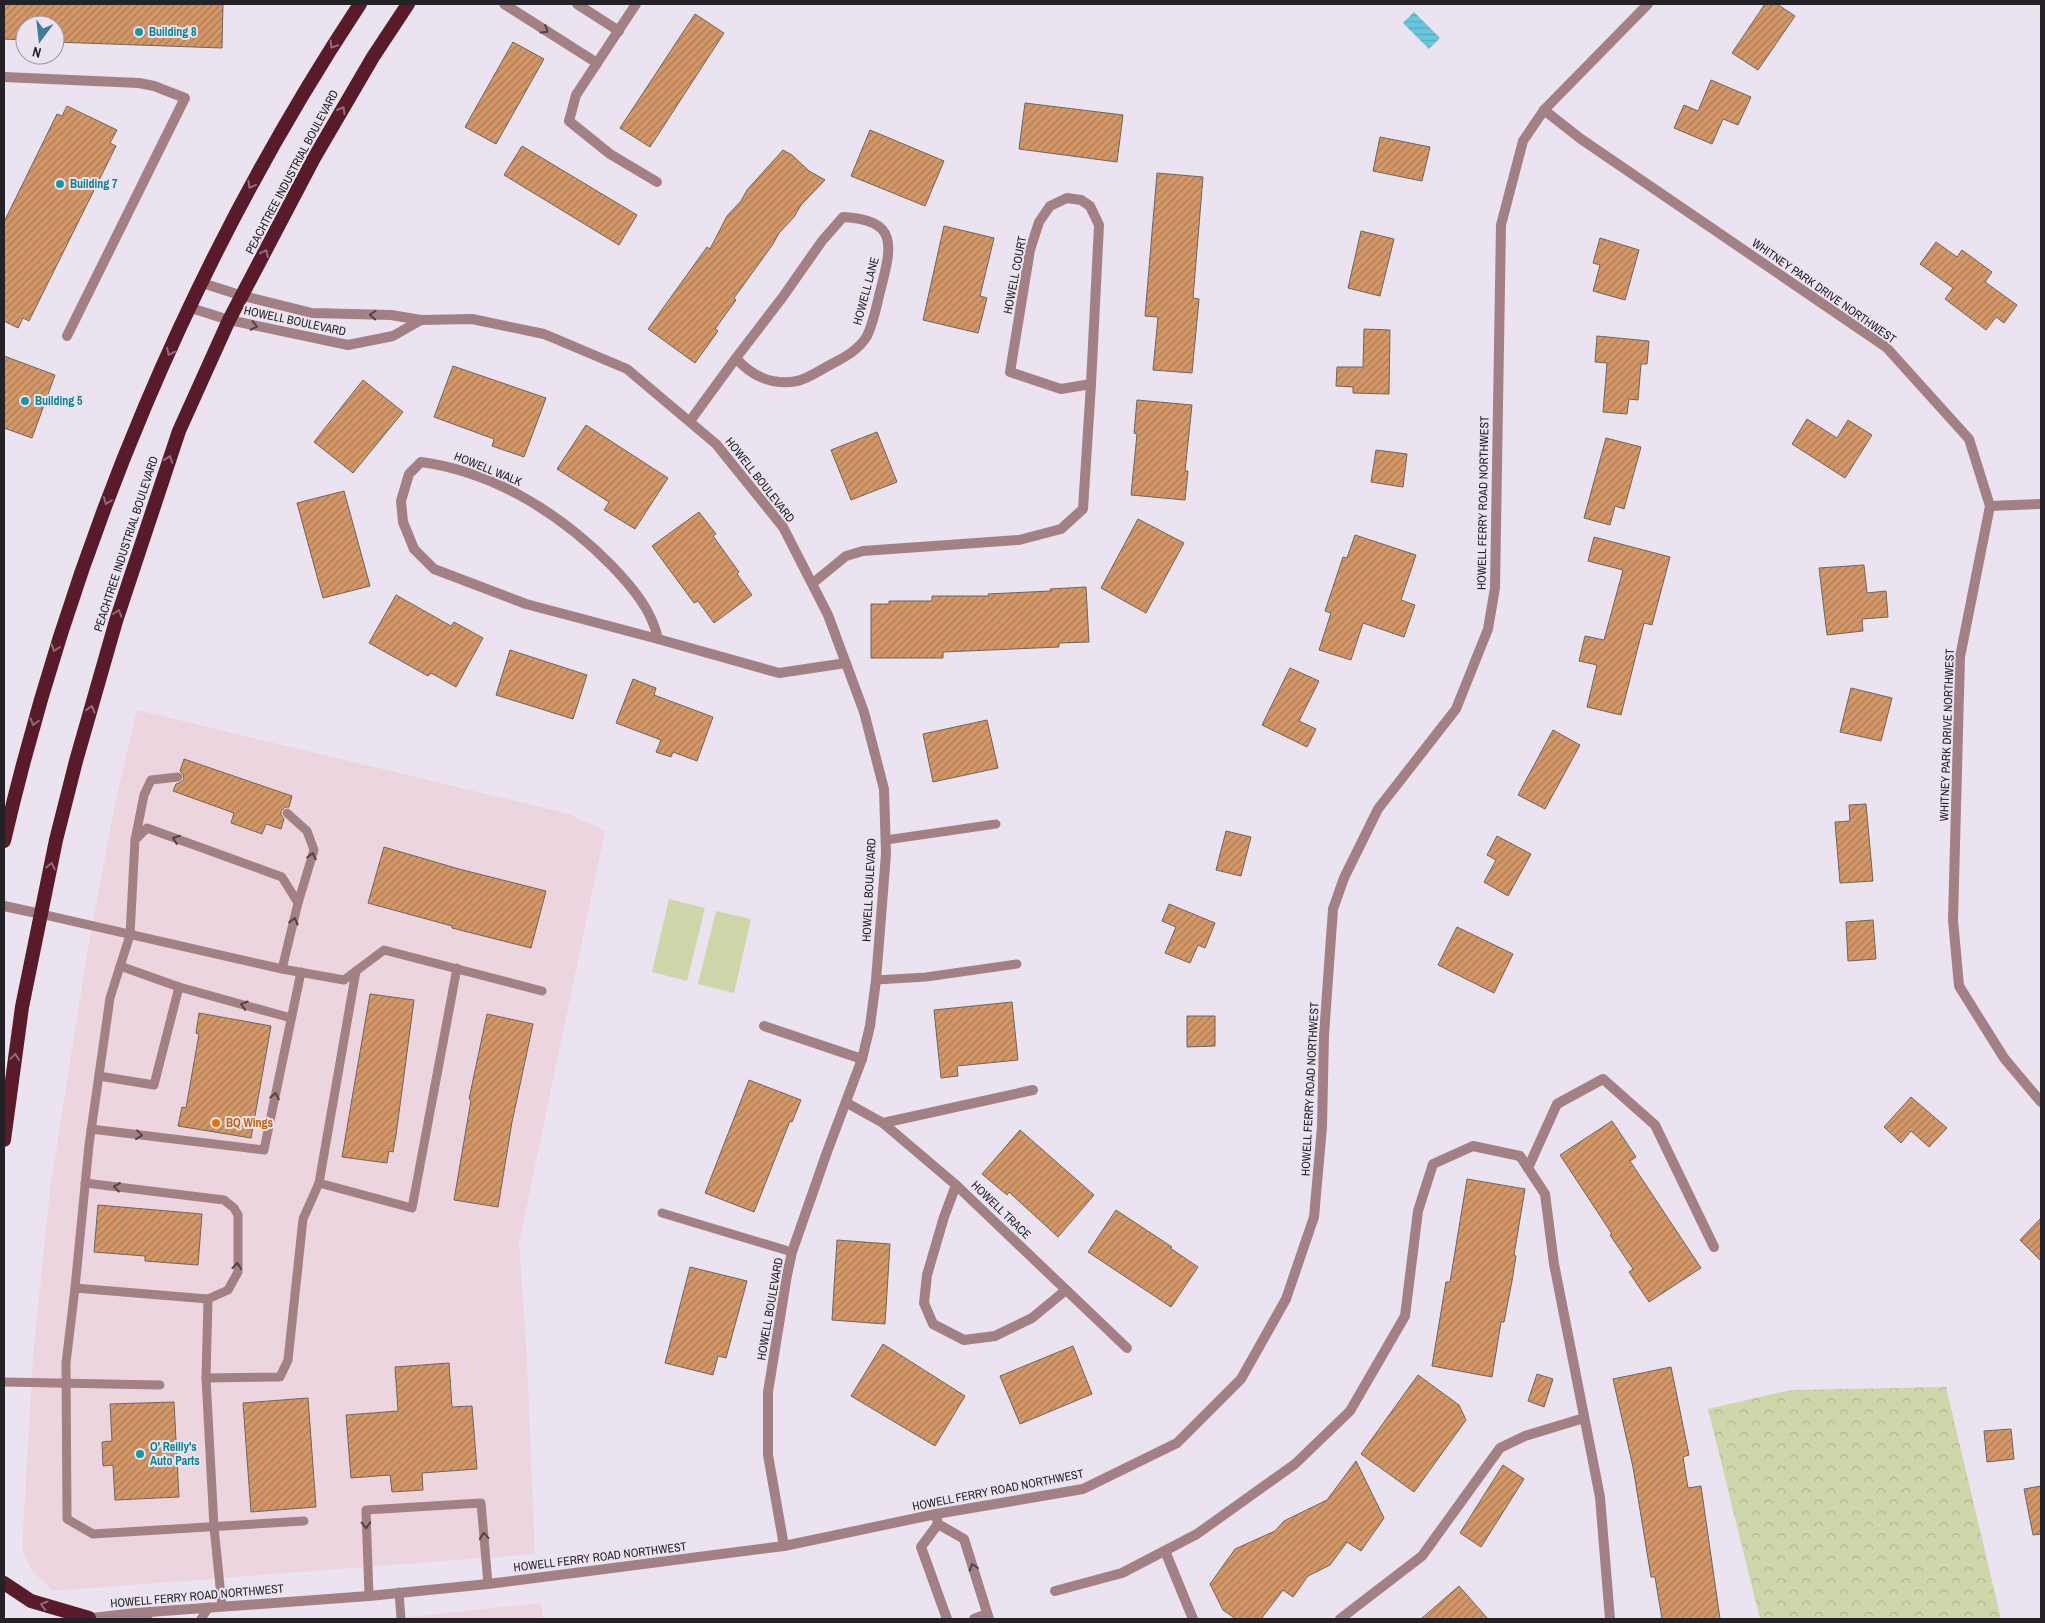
<svg xmlns="http://www.w3.org/2000/svg" width="2045" height="1623" font-family="'Archivo Narrow',sans-serif">
	<style>
		.commercial { fill: #edd5e0 }
		.forest { fill: url(#forest-crowns) }
		.park { fill: #cfd6a9 }
		.water { fill: url(#water-rules) }
		.building { fill: url(#building-hatch); stroke: #6f645c }
		.lines { fill: none; stroke-linecap: round; stroke-linejoin: round }
		.service { stroke: #a38084; stroke-width: 9 }
		.minor { stroke: #a38084; stroke-width: 10 }
		.tertiary { stroke: #a38084; stroke-width: 10 }
		.trunk { stroke: #591b2a; stroke-width: 14 }
		.oneway { stroke: #514348 }
		.oneway2 { stroke: #936b79 }
		.culture-dot { fill: #0f9aa8; stroke: #ebe3ef; stroke-width: 2 }
		.food-dot { fill: #e8710a; stroke: #ebe3ef; stroke-width: 2 }
		.labels { text-anchor: middle; stroke-width: 4; stroke-linejoin: round; paint-order: stroke }
		.culture-label { font-size: 12px; font-weight: bold; fill: #0d838f; stroke: #ebe3ef; text-anchor: start }
		.street-label { font-size: 12px; fill: #252227; stroke: #ebe3ef }
		.food-label { font-size: 12px; font-weight: bold; fill: #c56008; stroke: #ebe3ef; text-anchor: start }
	</style>
	<defs>
		<pattern id="forest-crowns" width="20" height="18" patternUnits="userSpaceOnUse" patternTransform="scale(1.25)"><rect width="20" height="18" fill="#cfd6a9"/><path d="M2 6a3 3 0 1 1 6 0M12 15a3 3 0 1 1 6 0" fill="none" stroke="#b2b791"/></pattern>
		<pattern id="water-rules" width="6" height="5" patternUnits="userSpaceOnUse" patternTransform="scale(1.25)"><rect width="6" height="5" fill="#65c6de"/><path d="M0 2.5h6" fill="none" stroke="#58aabe"/></pattern>
		<pattern id="building-hatch" width="6" height="6" patternUnits="userSpaceOnUse" patternTransform="scale(1.25)"><rect width="6" height="6" fill="#d49767"/><path d="M-1 1l2-2M0 6l6-6M5 7l2-2" fill="none" stroke="#ac7b55"/></pattern>
	</defs>
	<rect width="100%" height="100%" fill="#ebe3ef"/>
	<g class="commercial">
		<polygon points="137,710 569,814 605,831 519,1243 527,1359 535,1554 53,1591 32,1571 22,1549 33,1357 50,1189 87,954 114,808"/>
		<polygon points="541,1603 543,1619 388,1619"/>
	</g>
	<polygon class="forest" points="1946,1387 2001,1619 1760,1619 1708,1409 1791,1390"/>
	<g class="park">
		<polygon points="669,899 705,908 687,981 652,972"/>
		<polygon points="716,911 751,919 734,993 698,984"/>
	</g>
	<polygon class="water" points="1414,12 1440,38 1429,49 1403,23"/>
	<g class="building">
		<polygon points="4,4 223,4 222,48 55,42 55,25 25,25 25,40 4,39"/>
		<polygon points="1765,4 1777,4 1795,16 1758,70 1732,53"/>
		<polygon points="695,14 724,33 650,147 620,128"/>
		<polygon points="513,42 544,59 496,144 465,127"/>
		<polygon points="1711,80 1751,97 1738,125 1723,119 1712,144 1674,128 1684,105 1698,111"/>
		<polygon points="1025,103 1123,115 1117,162 1019,149"/>
		<polygon points="67,106 117,130 110,143 116,146 29,321 23,318 18,328 4,321 4,222 57,114 62,116"/>
		<polygon points="870,130 944,161 925,206 851,176"/>
		<polygon points="1380,137 1430,147 1422,181 1373,171"/>
		<polygon points="522,146 637,215 619,245 504,175"/>
		<polygon points="783,150 792,155 809,171 825,180 801,205 794,217 779,233 773,244 734,298 736,300 715,329 718,331 695,363 648,329 707,247 710,249 727,216 741,201 747,190"/>
		<polygon points="1157,173 1203,177 1193,298 1199,299 1192,373 1153,370 1158,317 1145,316"/>
		<polygon points="944,226 994,238 980,296 987,298 978,333 923,320"/>
		<polygon points="1361,231 1394,239 1380,296 1348,288"/>
		<polygon points="1600,238 1639,250 1625,300 1593,291 1600,265 1593,263"/>
		<polygon points="1936,242 1957,257 1962,250 1992,272 1985,282 2017,305 2004,323 1996,317 1986,330 1945,299 1953,288 1920,264"/>
		<polygon points="1364,329 1390,330 1389,394 1353,393 1353,387 1336,386 1337,367 1363,367"/>
		<polygon points="1597,336 1649,341 1647,364 1641,364 1638,400 1629,399 1627,414 1603,412 1607,363 1595,362"/>
		<polygon points="4,356 55,375 32,438 4,428"/>
		<polygon points="453,366 546,398 524,457 492,446 494,439 434,417"/>
		<polygon points="363,380 403,412 353,473 314,442"/>
		<polygon points="1137,400 1192,405 1185,471 1188,471 1185,500 1131,495 1137,434 1134,433"/>
		<polygon points="1807,419 1837,438 1848,420 1872,435 1845,478 1792,444"/>
		<polygon points="586,425 668,478 635,529 604,510 609,502 557,469"/>
		<polygon points="877,432 897,482 851,500 831,450"/>
		<polygon points="1606,438 1641,447 1624,509 1615,506 1610,525 1584,518"/>
		<polygon points="1376,450 1407,454 1403,487 1371,482"/>
		<polygon points="344,491 370,586 323,598 297,503"/>
		<polygon points="699,512 716,534 713,536 739,572 737,574 752,595 714,623 698,601 694,603 652,546"/>
		<polygon points="1138,519 1184,543 1146,613 1101,588"/>
		<polygon points="1355,535 1416,555 1401,600 1415,605 1404,637 1363,623 1351,660 1319,650 1331,613 1325,611 1343,557 1347,558"/>
		<polygon points="1594,537 1670,557 1652,625 1644,623 1621,715 1587,707 1597,665 1579,661 1585,636 1604,640 1623,570 1588,561"/>
		<polygon points="1864,565 1867,593 1886,591 1888,617 1862,619 1863,631 1827,635 1819,568"/>
		<polygon points="1086,587 1089,642 1059,643 1059,647 943,652 943,658 871,658 871,604 889,604 889,601 932,601 932,596 989,596 988,594 1051,591 1050,589"/>
		<polygon points="396,595 451,626 454,622 483,638 456,687 431,673 428,676 369,643"/>
		<polygon points="510,650 587,675 573,719 496,695"/>
		<polygon points="1290,668 1319,681 1299,721 1316,729 1307,747 1262,725"/>
		<polygon points="633,679 656,688 654,695 713,717 697,761 673,752 671,757 656,752 661,740 616,723"/>
		<polygon points="1851,688 1892,698 1881,741 1840,732"/>
		<polygon points="987,720 998,768 933,782 923,734"/>
		<polygon points="1553,730 1580,745 1545,809 1518,795"/>
		<polygon points="184,759 292,796 289,807 285,807 281,811 281,815 284,819 281,829 266,824 262,834 231,823 234,813 173,791 176,784 181,782 184,779 183,774 180,771"/>
		<polygon points="1866,804 1873,881 1840,883 1835,822 1850,821 1849,805"/>
		<polygon points="1226,831 1251,837 1241,876 1216,870"/>
		<polygon points="1497,836 1531,854 1508,896 1484,882 1496,860 1487,855"/>
		<polygon points="384,847 459,869 546,891 531,948 452,928 452,926 368,903"/>
		<polygon points="1169,904 1215,923 1205,948 1198,945 1190,963 1165,953 1176,927 1162,921"/>
		<polygon points="1873,920 1876,959 1848,961 1846,922"/>
		<polygon points="1457,927 1513,954 1494,993 1438,965"/>
		<polygon points="370,994 414,1000 396,1135 393,1152 389,1151 387,1163 342,1157"/>
		<polygon points="1012,1002 1018,1060 957,1066 958,1076 941,1078 934,1010"/>
		<polygon points="199,1013 271,1026 251,1138 178,1126 182,1107 186,1108 199,1034 196,1033"/>
		<polygon points="487,1014 533,1024 512,1122 498,1207 454,1200 471,1100 469,1099"/>
		<polygon points="1187,1016 1215,1016 1215,1046 1187,1047"/>
		<polygon points="749,1080 801,1100 792,1122 790,1121 754,1212 705,1193"/>
		<polygon points="1911,1097 1947,1128 1929,1147 1911,1131 1901,1143 1884,1127"/>
		<polygon points="1612,1121 1636,1157 1630,1161 1701,1268 1649,1302 1629,1272 1633,1269 1610,1235 1612,1234 1560,1155"/>
		<polygon points="1020,1130 1094,1195 1058,1237 1009,1192 1007,1195 982,1174"/>
		<polygon points="1467,1179 1525,1189 1514,1255 1516,1256 1512,1281 1504,1322 1501,1322 1492,1377 1432,1366 1446,1282 1450,1282"/>
		<polygon points="98,1205 202,1214 198,1265 145,1261 145,1256 94,1252"/>
		<polygon points="1116,1210 1172,1247 1170,1248 1198,1267 1171,1307 1088,1252"/>
		<polygon points="2041,1218 2041,1261 2020,1240"/>
		<polygon points="837,1240 890,1244 885,1324 832,1320"/>
		<polygon points="690,1267 747,1281 726,1358 718,1356 713,1375 665,1363"/>
		<polygon points="883,1344 965,1396 935,1446 851,1396"/>
		<polygon points="1073,1346 1092,1394 1020,1424 1000,1376"/>
		<polygon points="449,1363 452,1407 472,1406 477,1469 422,1473 423,1490 392,1492 390,1475 351,1478 346,1415 398,1411 395,1367"/>
		<polygon points="1671,1367 1689,1455 1683,1457 1688,1488 1701,1486 1720,1619 1662,1619 1655,1577 1651,1577 1633,1467 1613,1379"/>
		<polygon points="1537,1374 1553,1379 1544,1407 1528,1401"/>
		<polygon points="1418,1375 1459,1405 1466,1420 1414,1492 1361,1454"/>
		<polygon points="308,1398 316,1507 251,1512 243,1403"/>
		<polygon points="174,1402 179,1497 115,1500 113,1465 103,1466 102,1442 112,1441 110,1404"/>
		<polygon points="2011,1429 2014,1459 1987,1462 1984,1431"/>
		<polygon points="1356,1461 1384,1518 1361,1551 1347,1542 1330,1565 1308,1576 1293,1597 1283,1590 1261,1619 1236,1619 1223,1610 1210,1584 1235,1549 1275,1531 1284,1521 1327,1500"/>
		<polygon points="1503,1465 1524,1479 1481,1547 1460,1533"/>
		<polygon points="2041,1486 2041,1534 2033,1535 2024,1489"/>
		<polygon points="1459,1586 1488,1619 1421,1619"/>
	</g>
	<g class="lines">
		<g class="service">
			<polyline points="287,813 307,831 314,850 298,903"/>
			<polyline points="135,840 144,795 151,780 178,777"/>
			<polyline points="886,840 996,824"/>
			<polyline points="41,914 282,969 344,980 384,950 542,991"/>
			<polyline points="356,971 319,1183 412,1208 457,968"/>
			<polyline points="876,980 926,977 1017,964"/>
			<polyline points="179,987 291,1018"/>
			<polyline points="99,1076 154,1085 179,987 120,966"/>
			<polyline points="91,1129 264,1150 301,972"/>
			<polyline points="85,1183 224,1200 234,1208 238,1215 238,1272 228,1290 208,1299"/>
			<polyline points="662,1213 792,1252"/>
			<polyline points="75,1288 89,1145 110,998 130,935 135,840 147,828 282,877 298,903 282,969"/>
			<polyline points="206,1378 214,1527 222,1606"/>
			<polyline points="4,1382 160,1385"/>
			<polyline points="304,1521 93,1534 67,1519 66,1363 75,1288 208,1299 206,1378 280,1377 288,1360 303,1219 319,1183"/>
			<polyline points="399,1592 401,1619"/>
			<polyline points="369,1596 366,1510 481,1503 488,1584"/>
			<polyline points="136,1613 148,1619"/>
			<polyline points="201,1619 209,1607"/>
		</g>
		<g class="minor">
			<polyline points="504,4 597,63"/>
			<polyline points="577,4 619,31"/>
			<polyline points="636,4 576,95 569,121 610,154 657,182"/>
			<polyline points="4,77 139,83 154,86 185,98 67,336"/>
			<polyline points="1544,110 1581,139 1886,347 1969,439 1990,506 1960,657 1953,920 1959,986 2004,1058 2041,1102"/>
			<polygon points="1067,198 1081,200 1090,206 1099,225 1091,384 1061,389 1010,372 1030,250 1039,222 1050,206"/>
			<path d="M843,217C898,220 892,245 881,288C877,303 874,322 867,336C858,351 843,358 828,366C819,371 807,379 797,381C773,386 751,376 736,358L782,298L822,241Z"/>
			<polyline points="202,283 243,296 312,313 391,315 421,320 472,319 544,334 627,369 716,444 783,527 828,615 864,712 884,789 886,854 876,980 870,1026 862,1059 827,1152 792,1252 787,1275 768,1392 768,1455 784,1546"/>
			<polyline points="191,308 229,320 348,345 393,336 421,320"/>
			<polyline points="690,421 736,358"/>
			<path d="M421,462C495,472 561,514 612,566C632,587 652,610 658,639L526,604L434,569L414,549L403,522L401,501L409,474Z"/>
			<polyline points="1990,506 2041,504"/>
			<polyline points="813,583 846,556 863,551 1019,540 1061,529 1083,509 1091,384"/>
			<polyline points="658,639 779,673 846,663"/>
			<polyline points="4,906 41,914"/>
			<polyline points="764,1026 862,1059"/>
			<polyline points="847,1103 883,1123 956,1185 1127,1348"/>
			<polyline points="883,1123 1033,1090"/>
			<polyline points="1528,1168 1557,1104 1603,1079 1655,1125 1714,1247"/>
			<polyline points="956,1185 944,1217 927,1275 924,1303 933,1324 964,1340 995,1336 1032,1318 1066,1290"/>
			<polyline points="936,1514 938,1524 964,1539 989,1619"/>
			<polyline points="938,1524 921,1547 947,1619"/>
			<polyline points="1165,1551 1193,1619"/>
			<polyline points="1055,1591 1122,1573 1197,1534 1295,1464 1350,1411 1405,1316 1418,1211 1433,1164 1473,1146 1520,1156 1545,1194 1554,1264 1600,1497 1610,1619"/>
			<polyline points="974,1619 987,1614"/>
			<polyline points="1340,1619 1422,1556 1500,1448 1525,1436 1584,1418"/>
		</g>
		<polyline class="tertiary" points="83,1619 136,1613 369,1596 488,1584 784,1546 936,1514 1083,1489 1177,1443 1241,1379 1286,1299 1314,1217 1322,1127 1324,1035 1333,909 1344,878 1378,809 1456,709 1488,629 1495,588 1501,225 1523,141 1544,110 1648,4"/>
		<g class="trunk">
			<path d="M4,841C73,545 192,258 360,4"/>
			<polyline points="4,1140 22,1007 56,840 76,761 116,621 179,431 229,320 314,158 373,57 408,4"/>
			<polyline points="4,1583 31,1601 89,1618"/>
		</g>
	</g>
	<defs><path id="oneway-chevron" d="M-2-3.5L2.5 0L-2 3.5" fill="none" stroke-width="1.6" stroke-linecap="round" stroke-linejoin="round" transform="scale(1.25)"/></defs>
	<g class="oneway">
		<use href="#oneway-chevron" transform="translate(545 30) rotate(32)"/>
		<use href="#oneway-chevron" transform="translate(373 315) rotate(-178)"/>
		<use href="#oneway-chevron" transform="translate(254 326) rotate(12)"/>
		<use href="#oneway-chevron" transform="translate(176 839) rotate(-160)"/>
		<use href="#oneway-chevron" transform="translate(312 856) rotate(-78)"/>
		<use href="#oneway-chevron" transform="translate(294 921) rotate(-76)"/>
		<use href="#oneway-chevron" transform="translate(244 1005) rotate(-164)"/>
		<use href="#oneway-chevron" transform="translate(275 1096) rotate(-78)"/>
		<use href="#oneway-chevron" transform="translate(139 1135) rotate(7)"/>
		<use href="#oneway-chevron" transform="translate(117 1187) rotate(-173)"/>
		<use href="#oneway-chevron" transform="translate(237 1266) rotate(-85)"/>
		<use href="#oneway-chevron" transform="translate(366 1525) rotate(88)"/>
		<use href="#oneway-chevron" transform="translate(484 1536) rotate(-95)"/>
		<use href="#oneway-chevron" transform="translate(973 1567) rotate(-108)"/>
	</g>
	<g class="oneway2">
		<use href="#oneway-chevron" transform="translate(333 45) rotate(122)"/>
		<use href="#oneway-chevron" transform="translate(342 110) rotate(-60)"/>
		<use href="#oneway-chevron" transform="translate(251 185) rotate(119)"/>
		<use href="#oneway-chevron" transform="translate(265 253) rotate(-63)"/>
		<use href="#oneway-chevron" transform="translate(170 352) rotate(115)"/>
		<use href="#oneway-chevron" transform="translate(169 459) rotate(-71)"/>
		<use href="#oneway-chevron" transform="translate(107 501) rotate(112)"/>
		<use href="#oneway-chevron" transform="translate(118 613) rotate(-72)"/>
		<use href="#oneway-chevron" transform="translate(55 648) rotate(108)"/>
		<use href="#oneway-chevron" transform="translate(91 709) rotate(-75)"/>
		<use href="#oneway-chevron" transform="translate(34 722) rotate(106)"/>
		<use href="#oneway-chevron" transform="translate(51 866) rotate(-78)"/>
		<use href="#oneway-chevron" transform="translate(15 1057) rotate(-82)"/>
		<use href="#oneway-chevron" transform="translate(44 1605) rotate(-164)"/>
	</g>
	<g class="culture-dot">
		<circle cx="139" cy="32" r="5"/>
		<circle cx="60" cy="184" r="5"/>
		<circle cx="25" cy="401" r="5"/>
		<circle cx="140" cy="1454" r="5"/>
	</g>
	<circle class="food-dot" cx="216" cy="1123" r="5"/>
	<g class="labels">
		<g class="culture-label">
			<text x="149" y="36">Building 8</text>
			<text x="70" y="188">Building 7</text>
			<text x="35" y="405">Building 5</text>
			<text x="150" y="1451">O' Reilly's<tspan x="150" dy="14">Auto Parts</tspan></text>
		</g>
		<g class="street-label">
			<text transform="translate(292 172) rotate(-62)" y="4">PEACHTREE INDUSTRIAL BOULEVARD</text>
			<text transform="translate(1015 275) rotate(-79)" y="4">HOWELL COURT</text>
			<text transform="translate(866 291) rotate(-75)" y="4">HOWELL LANE</text>
			<text transform="translate(1824 291) rotate(35)" y="4">WHITNEY PARK DRIVE NORTHWEST</text>
			<text transform="translate(295 321) rotate(12)" y="4">HOWELL BOULEVARD</text>
			<text transform="translate(488 469) rotate(22)" y="4">HOWELL WALK</text>
			<text transform="translate(760 480) rotate(52)" y="4">HOWELL BOULEVARD</text>
			<text transform="translate(1483 503) rotate(-89)" y="4">HOWELL FERRY ROAD NORTHWEST</text>
			<text transform="translate(126 544) rotate(-72)" y="4">PEACHTREE INDUSTRIAL BOULEVARD</text>
			<text transform="translate(1947 735) rotate(-88)" y="4">WHITNEY PARK DRIVE NORTHWEST</text>
			<text transform="translate(869 890) rotate(-87)" y="4">HOWELL BOULEVARD</text>
			<text transform="translate(1310 1089) rotate(-87)" y="4">HOWELL FERRY ROAD NORTHWEST</text>
			<text transform="translate(1001 1210) rotate(44)" y="4">HOWELL TRACE</text>
			<text transform="translate(770 1309) rotate(-80)" y="4">HOWELL BOULEVARD</text>
			<text transform="translate(998 1490) rotate(-11)" y="4">HOWELL FERRY ROAD NORTHWEST</text>
			<text transform="translate(600 1557) rotate(-7)" y="4">HOWELL FERRY ROAD NORTHWEST</text>
			<text transform="translate(197 1596) rotate(-5)" y="4">HOWELL FERRY ROAD NORTHWEST</text>
		</g>
		<g class="food-label">
			<text x="226" y="1127">BQ Wings</text>
		</g>
	</g>
	<rect width="2045" height="1623" fill="none" stroke="#252227" stroke-width="10"/>
	<g transform="translate(40 40) rotate(195)"><circle r="24" fill="#ebe3ef" stroke="#9c969f"/>
	<path d="M0-4L9 19L0 12L-9 19Z" fill="#407d94"/>
	<text y="-8" font-size="14" font-weight="bold" text-anchor="middle" fill="#252227">N</text>
	</g>
</svg>
